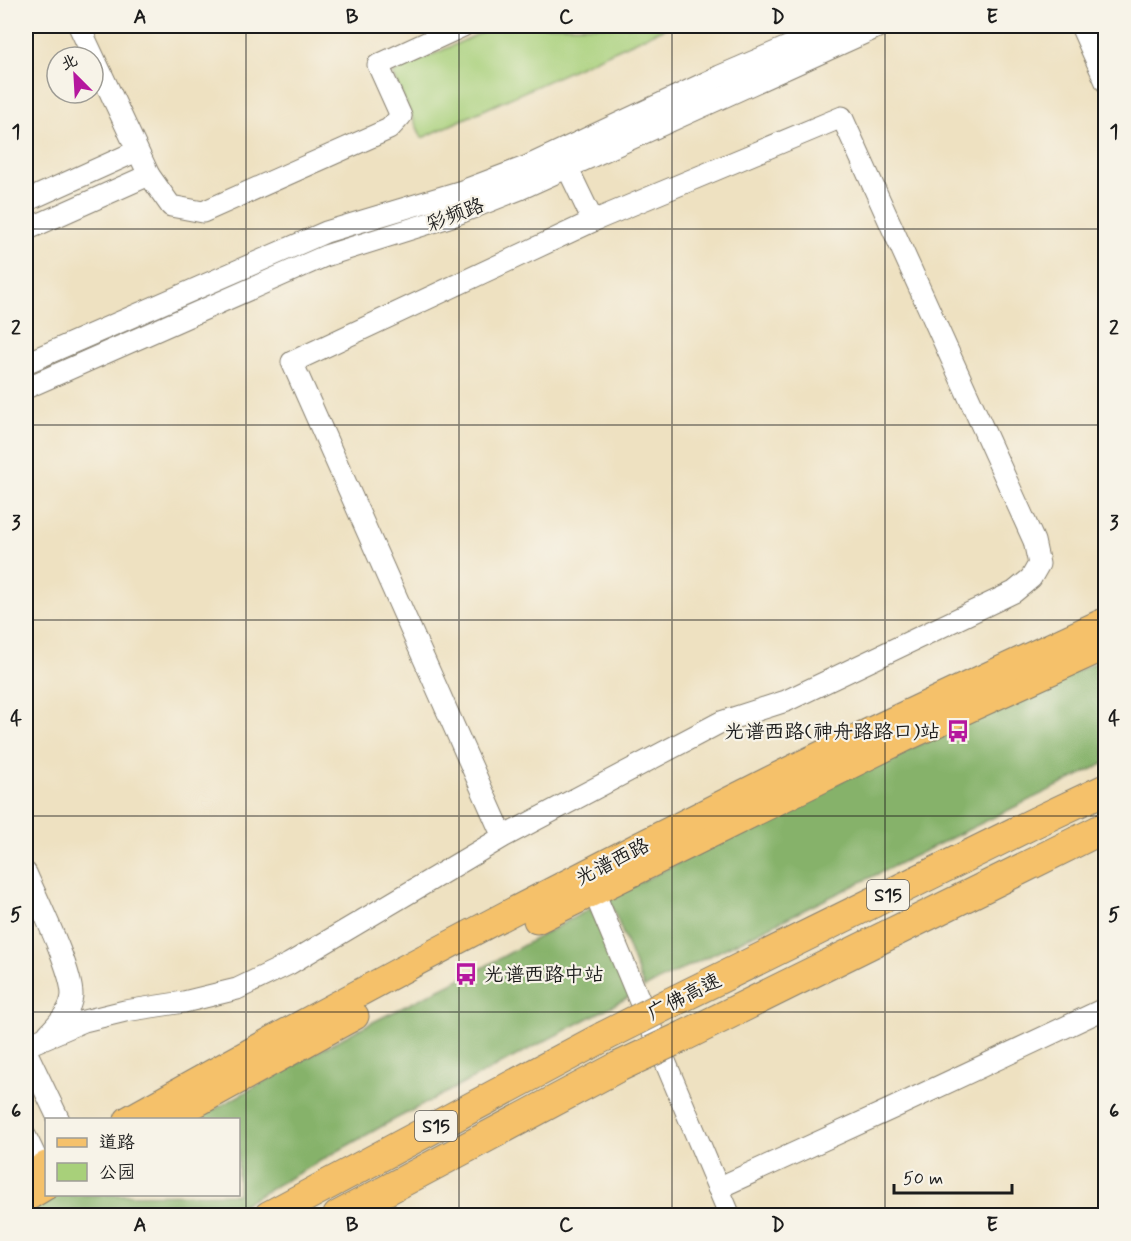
<svg xmlns="http://www.w3.org/2000/svg" width="1131" height="1241" font-family="Mynerve,'LXGW WenKai TC',sans-serif">
	<style>
		.green { fill: #a8d07a; stroke: #62764b; stroke-width: 1.5 }
		.forest { fill: #86b26a; stroke: #516743; stroke-width: 1.5 }
		.lines { fill: none; stroke-linecap: round; stroke-linejoin: round }
		.minor-casing { stroke: #857e6e; stroke-width: 23 }
		.major-casing { stroke: #857e6e; stroke-width: 29 }
		.highway-casing { stroke: #857e6e; stroke-width: 32 }
		.minor { stroke: #fff; stroke-width: 21 }
		.major { stroke: #f5c16b; stroke-width: 27 }
		.highway { stroke: #f5c16b; stroke-width: 30 }
		.highway-bridge-casing { stroke: #857e6e; stroke-width: 32; stroke-linecap: butt }
		.highway-bridge { stroke: #f5c16b; stroke-width: 30 }
		.grid { fill: none; stroke: #1c1c1c; stroke-width: 1.5; stroke-opacity: 0.55 }
		.labels { text-anchor: middle; stroke-width: 4.5; stroke-linejoin: round; paint-order: stroke }
		.shield { fill: #f7f3e8; stroke: #5e5c59; stroke-width: 1.5 }
		.shield-label { font-size: 18px; font-weight: bold; fill: #1c1c1c }
		.street-label { font-size: 20px; fill: #1c1c1c; stroke: #f7f3e8 }
		.poi-label { font-size: 20px; fill: #1c1c1c; stroke: #f7f3e8; text-anchor: end }
		.neatline { fill: none; stroke: #1c1c1c; stroke-width: 2 }
		.grid-label { font-size: 20px; text-anchor: middle; font-weight: bold; fill: #1c1c1c }
	</style>
	<rect width="100%" height="100%" fill="#f7f3e8"/>
	<filter id="ink" filterUnits="userSpaceOnUse"><feTurbulence type="fractalNoise" baseFrequency=".0167" numOctaves="2"/><feDisplacementMap in="SourceGraphic" scale="12" xChannelSelector="R" yChannelSelector="G"/><feConvolveMatrix kernelMatrix="1 2 1 2 8 2 1 2 1" color-interpolation-filters="sRGB"/></filter>
	<filter id="wash" filterUnits="userSpaceOnUse"><feTurbulence type="fractalNoise" baseFrequency=".008" numOctaves="4" result="noise"/><feDisplacementMap in="SourceGraphic" scale="24" xChannelSelector="R" yChannelSelector="G"/><feGaussianBlur stdDeviation="1.35" result="paint"/><feColorMatrix in="noise" values="0 0 0 0 0 0 0 0 0 0 0 0 0 0 0 0 0 1.4 0 .05"/><feComposite in="paint" operator="in"/></filter>
	<g filter="url(#wash)">
		<rect width="100%" height="100%" fill="#eee1c1"/>
		<polygon class="green" points="496,26 669,26 422,138 392,73"/>
		<g class="forest">
			<polygon points="1105,658 1105,763 644,988 609,898 813,794"/>
			<polygon points="591,908 631,996 386,1124 224,1215 26,1216 26,1212 60,1195 238,1194 238,1120 197,1119 357,1030 484,967"/>
		</g>
	</g>
	<g filter="url(#ink)">
		<g class="lines">
			<g class="minor-casing">
				<g id="minor">
					<polyline points="79,26 149,175 171,206 203,212 389,129 401,116 378,65 463,26"/>
					<polyline points="1081,26 1106,82"/>
					<polyline points="567,167 593,221"/>
					<polyline points="26,201 137,151"/>
					<polyline points="26,230 149,175"/>
					<polyline points="26,363 326,232 462,191 528,166 720,76 836,26"/>
					<polyline points="26,388 325,256 452,216 520,189 880,26"/>
					<path d="M26,873C37,899 72,969 72,995C71,1011 58,1023 48,1034"/>
					<polyline points="594,892 730,1216"/>
					<polyline points="26,1046 84,1021 125,1011 184,1002 237,989 289,964 503,837 721,722 786,701 1014,592 1031,578 1039,564 1034,541 842,117 593,221 292,362 503,837"/>
					<polyline points="26,1051 59,1120"/>
					<polyline points="26,1137 41,1168"/>
					<polyline points="718,1188 891,1109 1106,1008"/>
				</g>
			</g>
			<g class="major-casing">
				<g id="major">
					<polyline points="537,920 911,735 1106,646"/>
					<path d="M128,1120C338,1002 551,889 766,782C878,726 992,674 1106,621"/>
					<polyline points="166,1120 355,1016"/>
					<polyline points="26,1177 46,1165"/>
					<polyline points="26,1198 46,1186"/>
				</g>
			</g>
			<g class="highway-casing">
				<g id="highway">
					<polyline points="672,1002 1036,822 1106,789"/>
					<polyline points="684,1036 1106,827"/>
					<polyline points="269,1216 603,1037"/>
					<polyline points="338,1216 618,1067"/>
				</g>
			</g>
			<use href="#minor" class="minor"/>
			<use href="#major" class="major"/>
			<use href="#highway" class="highway"/>
			<g class="highway-bridge-casing">
				<g id="highway-bridge">
					<polyline points="603,1037 672,1002"/>
					<polyline points="618,1067 684,1036"/>
				</g>
			</g>
			<use href="#highway-bridge" class="highway-bridge"/>
		</g>
	</g>
	<path class="grid" d="M246,26V1216M459,26V1216M672,26V1216M885,26V1216M26,229H1106M26,425H1106M26,620H1106M26,816H1106M26,1012H1106"/>
	<defs>
		<g id="bus-bare" transform="scale(1.8)"><path d="M-5-6H5V4H4V6H2V4H-2V6H-4V4H-5ZM-3.5-4V0h7V-4ZM-3.5 1.2v1.5H-2V1.2ZM2 1.2v1.5H3.5V1.2Z" fill="#b5179e" stroke="#f7f3e8" stroke-width="2.5" paint-order="stroke"/></g>
	</defs>
	<g fill-rule="evenodd">
		<use href="#bus-bare" x="958" y="731"/>
		<use href="#bus-bare" x="466" y="974"/>
	</g>
	<g class="labels">
		<g class="shield">
			<rect x="867" y="880" width="42" height="30" rx="4.5"/>
			<rect x="415" y="1111" width="42" height="30" rx="4.5"/>
		</g>
		<g class="shield-label">
			<text x="888" y="901">S15</text>
			<text x="436" y="1132">S15</text>
		</g>
		<g class="street-label">
			<text transform="translate(455 214) rotate(-21)" y="7">彩频路</text>
			<text transform="translate(612 861) rotate(-27)" y="7">光谱西路</text>
			<text transform="translate(684 996) rotate(-27)" y="7">广佛高速</text>
		</g>
		<g class="poi-label">
			<text x="940" y="738">光谱西路(神舟路路口)站</text>
			<text x="484" y="981" text-anchor="start">光谱西路中站</text>
		</g>
	</g>
	<rect width="1131" height="1241" fill="none" stroke="#f7f3e8" stroke-width="66"/>
	<rect x="45" y="1118" width="195" height="78" fill="#f7f3e8" stroke="#9f9d96" stroke-width="1.5"/>
	<rect x="57" y="1138" width="30" height="9" fill="#f5c16b" stroke="#9f9d96" stroke-width="1.5"/>
	<text x="99" y="1148" font-size="18" fill="#1c1c1c">道路</text>
	<rect x="57" y="1163" width="30" height="18" fill="#a8d07a" stroke="#9f9d96" stroke-width="1.5"/>
	<text x="99" y="1178" font-size="18" fill="#1c1c1c">公园</text>
	<g transform="translate(75 75) rotate(336)"><circle r="28" fill="#f7f3e8" stroke="#9f9d96" stroke-width="1.5"/>
	<path d="M0-4.5L10 22L0 15L-10 22Z" fill="#b5179e"/>
	<text y="-9" font-size="16" font-weight="bold" text-anchor="middle" fill="#1c1c1c">北</text>
	</g>
	<path d="M894 1184v9h118v-9" fill="none" stroke="#1c1c1c" stroke-width="3"/>
	<text x="903" y="1184" font-size="18" fill="#1c1c1c" stroke="#f7f3e8" stroke-width="4.5" paint-order="stroke">50 m</text>
	<rect x="33" y="33" width="1065" height="1175" class="neatline"/>
	<g class="grid-label">
		<text x="140" y="23">A</text>
		<text x="352" y="23">B</text>
		<text x="566" y="23">C</text>
		<text x="778" y="23">D</text>
		<text x="992" y="23">E</text>
		<text x="16" y="138">1</text>
		<text x="1114" y="138">1</text>
		<text x="16" y="334">2</text>
		<text x="1114" y="334">2</text>
		<text x="16" y="529">3</text>
		<text x="1114" y="529">3</text>
		<text x="16" y="725">4</text>
		<text x="1114" y="725">4</text>
		<text x="16" y="921">5</text>
		<text x="1114" y="921">5</text>
		<text x="16" y="1117">6</text>
		<text x="1114" y="1117">6</text>
		<text x="140" y="1231">A</text>
		<text x="352" y="1231">B</text>
		<text x="566" y="1231">C</text>
		<text x="778" y="1231">D</text>
		<text x="992" y="1231">E</text>
	</g>
</svg>
